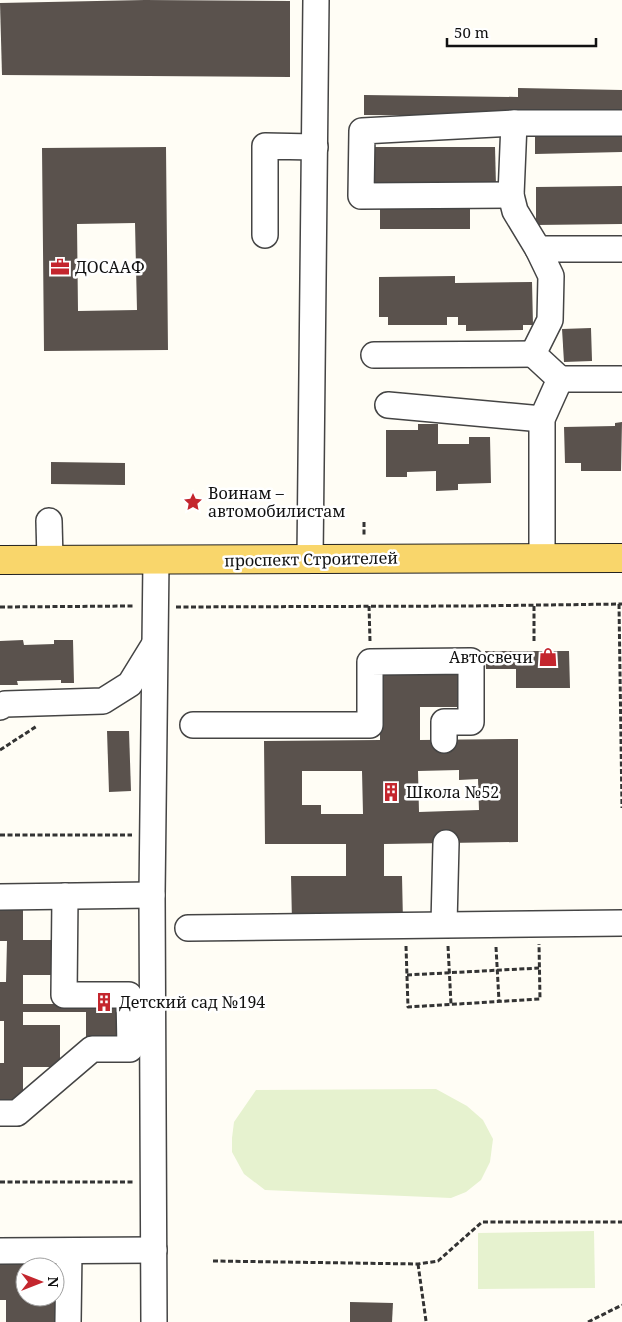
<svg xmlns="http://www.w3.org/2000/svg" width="622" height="1322" font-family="'Noto Serif',serif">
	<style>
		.pitch { fill: #e6f2cf }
		.building { fill: #5a524d; fill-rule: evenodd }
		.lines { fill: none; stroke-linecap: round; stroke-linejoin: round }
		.minor-casing { stroke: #444; stroke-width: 28 }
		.major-casing { stroke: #222; stroke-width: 30 }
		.path { stroke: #333; stroke-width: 3; stroke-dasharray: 5 2.5; stroke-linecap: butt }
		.minor { stroke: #fff; stroke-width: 25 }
		.major { stroke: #f9d66b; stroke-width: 28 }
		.labels { text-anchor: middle; stroke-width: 5; stroke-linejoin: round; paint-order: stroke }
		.poi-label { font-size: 16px; fill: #111; stroke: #fff; text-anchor: start }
		.street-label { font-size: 16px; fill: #111; stroke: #fff }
	</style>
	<rect width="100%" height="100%" fill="#fffdf5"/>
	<g class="pitch">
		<polygon points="436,1089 467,1106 483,1120 493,1139 490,1162 481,1180 466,1192 451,1198 265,1190 244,1174 232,1152 232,1138 234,1122 256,1090"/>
		<polygon points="594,1231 595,1288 478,1289 478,1233"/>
	</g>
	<g class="building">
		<polygon points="145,0 290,1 290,77 2,75 0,3"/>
		<polygon points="518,88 622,90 622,110 517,109 517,116 364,115 364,95 518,97"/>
		<polygon points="622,133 622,152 535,154 535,135"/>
		<path d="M166,147L168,350L44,351L42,148ZM135,223L137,310L78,311L77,224Z"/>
		<polygon points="370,147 495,147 496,186 370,187"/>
		<polygon points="622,186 622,224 536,225 536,187"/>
		<polygon points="470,207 470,229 380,229 380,208"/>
		<polygon points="455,276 455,283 532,282 533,325 523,325 523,330 466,331 466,325 458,325 458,317 447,317 447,325 388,325 388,317 379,317 379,277"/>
		<polygon points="591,328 592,361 564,362 562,329"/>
		<polygon points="622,422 621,471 581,471 581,463 565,463 564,427 615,426 615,423"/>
		<polygon points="418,424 438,424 438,444 469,444 469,437 490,437 491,483 458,484 458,490 436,491 436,471 407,472 407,477 386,477 386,430 418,430"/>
		<polygon points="51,462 125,463 125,485 51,484"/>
		<polygon points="23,640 24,645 54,644 54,640 73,640 74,683 61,683 61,680 17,681 18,685 0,685 0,641"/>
		<polygon points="485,651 569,651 570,688 516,688 516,669 486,669"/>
		<path d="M457,668V707H420V740L518,739V842L384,844V876H402L403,922H292L291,876H346V844H265L264,741L380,740V669ZM459,770V780L478,779L479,810L419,812L418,771ZM302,771H362L363,814H321V805H302Z"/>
		<polygon points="107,731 129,731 131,791 109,792"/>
		<polygon points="0,901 23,901 23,940 58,940 58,975 23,975 23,1004 86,1004 121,1000 121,1042 86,1042 86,1012 23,1012 23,1025 60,1025 60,1067 23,1067 23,1103 0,1103 0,1063 4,1063 4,1021 0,1021 0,982 6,982 7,941 0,941"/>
		<polygon points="0,1258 27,1258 27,1267 25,1267 25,1297 62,1296 62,1322 6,1322 6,1300 0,1300"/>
		<polygon points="350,1302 393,1303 392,1322 350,1322"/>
	</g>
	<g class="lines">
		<g class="minor-casing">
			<g id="minor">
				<polyline points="514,123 511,195 515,211 538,249"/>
				<polyline points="511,195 361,196 362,131 514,123 622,123"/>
				<polyline points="265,235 265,146 315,147"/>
				<polyline points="374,355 533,354"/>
				<polyline points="560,379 622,379"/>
				<polyline points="388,405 542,419"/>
				<polyline points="49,521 50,560"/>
				<polyline points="542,557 542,419 560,379 533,354 550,320 551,276 538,249 622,249"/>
				<polyline points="310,559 316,0"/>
				<polyline points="0,707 5,704 103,701 130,684 154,645"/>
				<polyline points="193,725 370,725 370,662 471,661 471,722 444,722 444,740"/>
				<polyline points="0,897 152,895"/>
				<polyline points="444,924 446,843"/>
				<polyline points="188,928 622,923"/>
				<polyline points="0,1113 17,1113 92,1049 130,1049 129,995 64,995 65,896"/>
				<polyline points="0,1251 154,1250"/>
				<polyline points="68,1322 69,1251"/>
				<polyline points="154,1322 152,895 156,561"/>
			</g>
		</g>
		<g class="major-casing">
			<polyline id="major" points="0,560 622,558"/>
		</g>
		<g class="path">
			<polyline points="364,522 364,537"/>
			<polyline points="619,604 622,808"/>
			<polyline points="369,606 370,641"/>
			<polyline points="0,607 134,606"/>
			<polyline points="176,607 468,606 622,604"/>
			<polyline points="534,641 534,605"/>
			<polyline points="0,750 37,726"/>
			<polyline points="0,835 132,835"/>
			<polyline points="406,946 408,1007 540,999 539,944"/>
			<polyline points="448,946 451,1004"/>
			<polyline points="496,947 499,1001"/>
			<polyline points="407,975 539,968"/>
			<polyline points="0,1182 133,1182"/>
			<polyline points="213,1261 418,1264 438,1261 482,1222 622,1222"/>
			<polyline points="418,1264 426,1321 427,1322"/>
			<polyline points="588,1322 622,1305"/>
		</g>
		<use href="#minor" class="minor"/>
		<use href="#major" class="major"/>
	</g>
	<defs>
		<g id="office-bare" transform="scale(1.5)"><path d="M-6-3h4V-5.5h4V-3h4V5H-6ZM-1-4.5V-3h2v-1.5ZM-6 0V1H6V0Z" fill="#c4262e" stroke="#fff" stroke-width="2.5" paint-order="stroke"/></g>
		<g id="sight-bare" transform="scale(1.5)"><path d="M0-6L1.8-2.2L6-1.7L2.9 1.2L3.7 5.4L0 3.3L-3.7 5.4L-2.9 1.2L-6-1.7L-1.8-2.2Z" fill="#c4262e" stroke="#fff" stroke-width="2.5" paint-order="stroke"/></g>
		<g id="shop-bare" transform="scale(1.5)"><path d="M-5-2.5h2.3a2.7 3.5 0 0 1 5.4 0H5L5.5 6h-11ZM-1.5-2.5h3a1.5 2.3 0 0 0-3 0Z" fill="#c4262e" stroke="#fff" stroke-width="2.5" paint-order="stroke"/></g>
		<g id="building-bare" transform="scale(1.5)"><path d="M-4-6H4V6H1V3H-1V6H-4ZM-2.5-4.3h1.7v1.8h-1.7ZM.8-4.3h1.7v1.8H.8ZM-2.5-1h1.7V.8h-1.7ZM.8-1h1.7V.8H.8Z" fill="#c4262e" stroke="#fff" stroke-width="2.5" paint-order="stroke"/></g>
	</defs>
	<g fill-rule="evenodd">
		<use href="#office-bare" x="60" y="267"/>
		<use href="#sight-bare" x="193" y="502"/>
		<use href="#shop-bare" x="548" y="657"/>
		<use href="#building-bare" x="391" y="792"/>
		<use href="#building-bare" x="104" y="1002"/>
	</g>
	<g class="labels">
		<g class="poi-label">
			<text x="75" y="273">ДОСААФ</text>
			<text x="208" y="499">Воинам –<tspan x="208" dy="18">автомобилистам</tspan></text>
			<text x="533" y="663" text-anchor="end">Автосвечи</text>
			<text x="406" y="798">Школа №52</text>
			<text x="119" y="1008">Детский сад №194</text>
		</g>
		<g class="street-label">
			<text transform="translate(311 559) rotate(-1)" y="6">проспект Строителей</text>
		</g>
	</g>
	<g transform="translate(40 1282) rotate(90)"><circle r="24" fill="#ffffff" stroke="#a0a0a0"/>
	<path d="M0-4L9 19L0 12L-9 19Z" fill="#c4262e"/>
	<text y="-8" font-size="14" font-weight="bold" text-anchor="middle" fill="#111111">N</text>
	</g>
	<path d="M447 38v8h149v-8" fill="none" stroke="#111111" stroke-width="2.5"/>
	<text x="454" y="38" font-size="15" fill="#111111" stroke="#ffffff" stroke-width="4" paint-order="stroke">50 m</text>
</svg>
